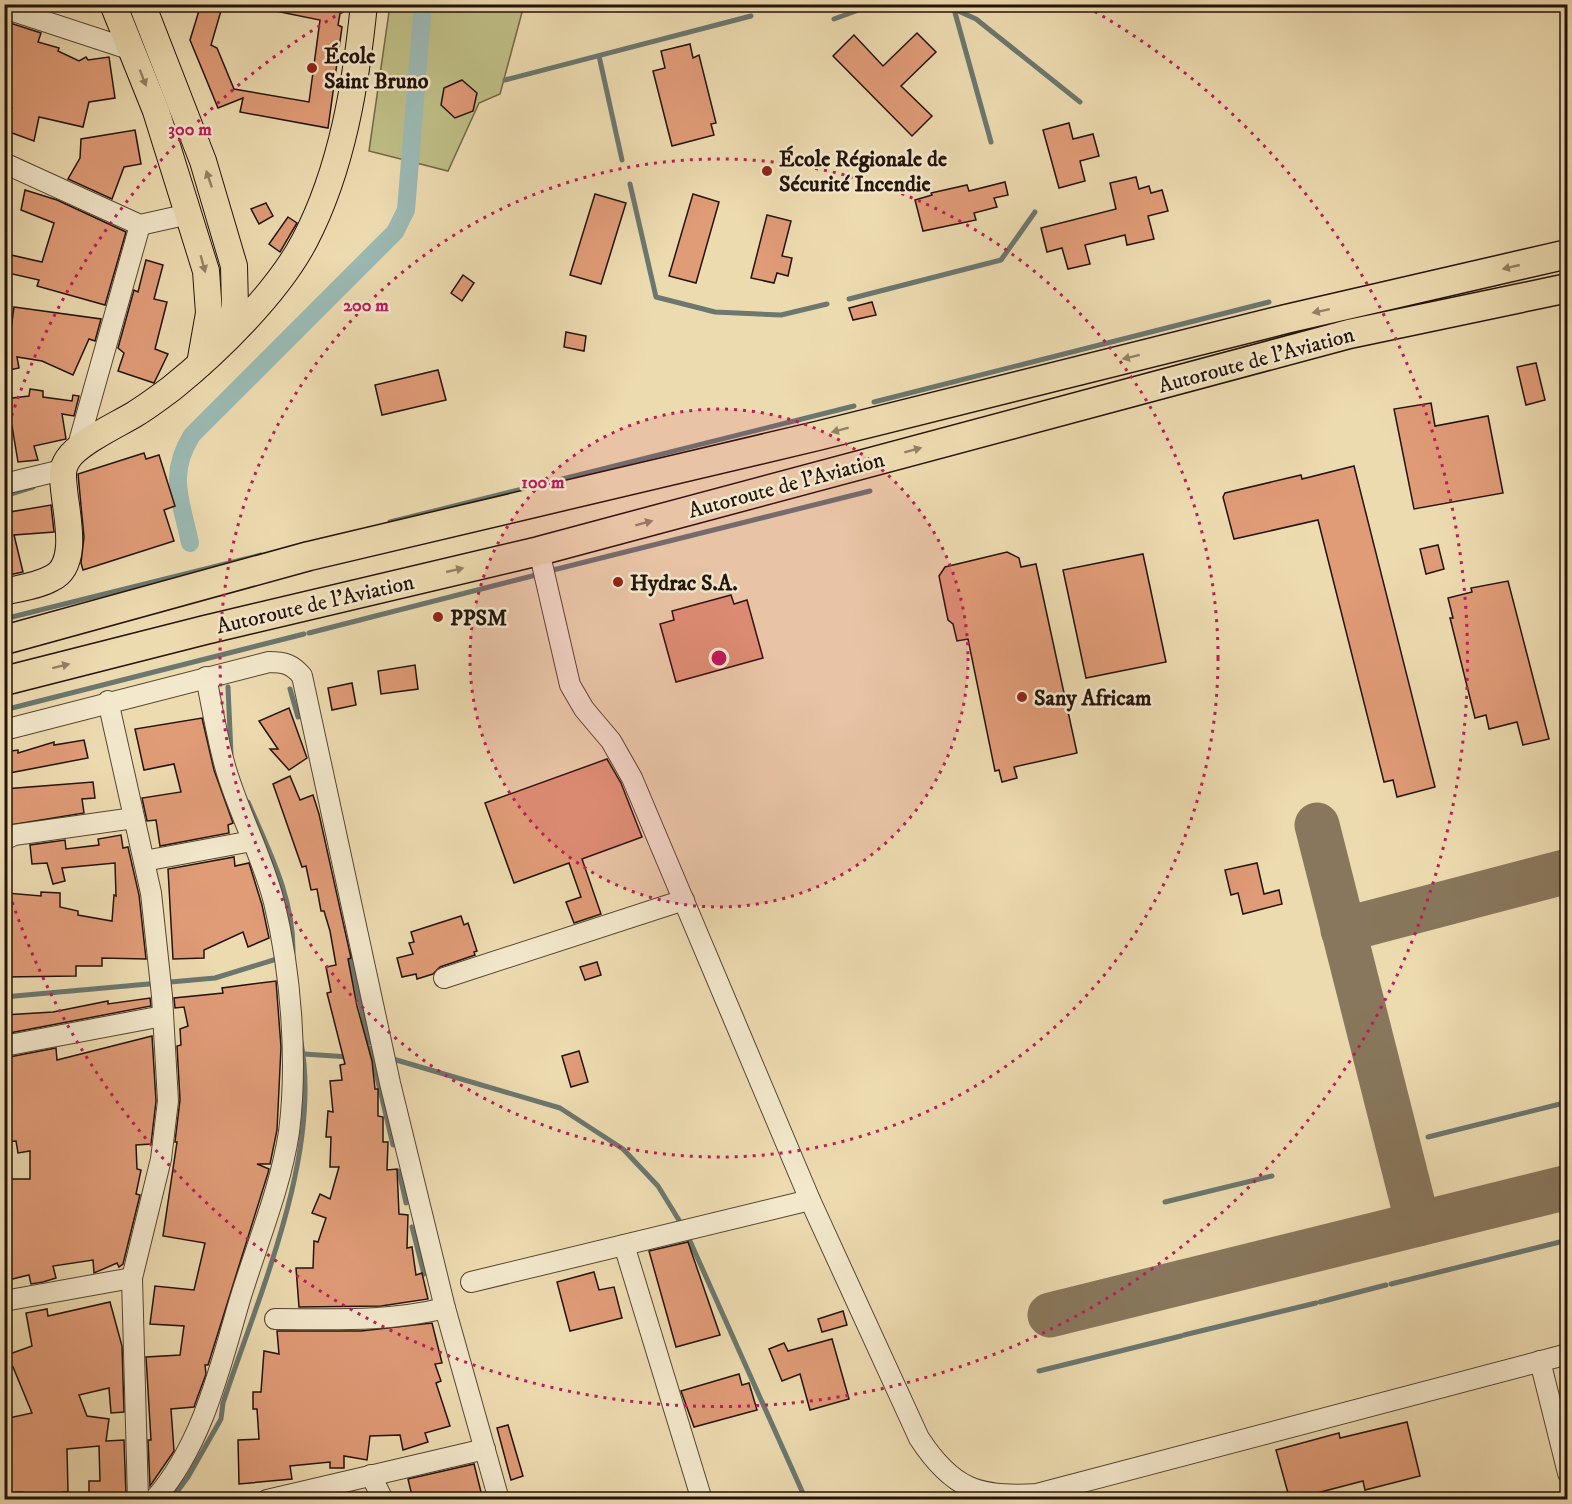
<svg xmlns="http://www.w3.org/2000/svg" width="1572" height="1504" font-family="'IM FELL DW Pica',serif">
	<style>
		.green { fill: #bfbe86; stroke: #716848; stroke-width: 1.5 }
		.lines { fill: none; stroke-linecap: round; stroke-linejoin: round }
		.stream { stroke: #6b776f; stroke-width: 5 }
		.canal { stroke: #9bb9b3; stroke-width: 18 }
		.taxiway { stroke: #88775c; stroke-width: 45 }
		.building { fill: #e09b77; stroke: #231309; stroke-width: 1.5 }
		.minor-casing { stroke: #564533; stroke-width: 22 }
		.major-casing { stroke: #231309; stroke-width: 28 }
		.highway-casing { stroke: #231309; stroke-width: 31 }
		.minor { stroke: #f3e8cc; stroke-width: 20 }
		.major { stroke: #eddbb0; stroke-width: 26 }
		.highway { stroke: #eddbb0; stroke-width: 28 }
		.oneway { fill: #928165 }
		.ring { fill: none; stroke: #c2185b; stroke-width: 3; stroke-dasharray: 3 6 }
		.poi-dot { fill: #8f2418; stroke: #f3e8cc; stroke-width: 2 }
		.labels { text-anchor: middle; stroke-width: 5; stroke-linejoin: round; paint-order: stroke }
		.poi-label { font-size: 22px; font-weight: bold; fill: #231309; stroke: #f3e8cc; text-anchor: start }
		.street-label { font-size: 22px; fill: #231309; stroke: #f3e8cc }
		.centre { fill: #c2185b; stroke: #f3e8cc; stroke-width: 3 }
		.ring-label { font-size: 18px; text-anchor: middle; font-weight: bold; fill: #c2185b; stroke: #f3e8cc; stroke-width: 5; stroke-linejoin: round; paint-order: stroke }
	</style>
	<rect width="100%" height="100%" fill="#eddbb0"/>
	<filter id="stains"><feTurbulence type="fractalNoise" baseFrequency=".00333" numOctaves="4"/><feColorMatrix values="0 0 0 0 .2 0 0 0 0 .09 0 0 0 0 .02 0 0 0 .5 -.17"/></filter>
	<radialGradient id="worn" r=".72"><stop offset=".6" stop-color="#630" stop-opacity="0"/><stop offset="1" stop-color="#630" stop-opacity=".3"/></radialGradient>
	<polygon class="green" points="390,5 524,5 500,94 479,103 448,171 369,151"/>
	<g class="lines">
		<g class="stream">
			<polyline points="943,4 976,19 1080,102"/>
			<polyline points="954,9 991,142"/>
			<polyline points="834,19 875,4"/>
			<polyline points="599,56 622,160"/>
			<polyline points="505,80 751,16"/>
			<polyline points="630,184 656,297 715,312 781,315 827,304"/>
			<polyline points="849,299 1001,260 1035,212"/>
			<polyline points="874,402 1269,302"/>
			<polyline points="4,496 33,487"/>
			<polyline points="390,522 854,406"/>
			<polyline points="549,571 870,491"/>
			<polyline points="4,619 261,555"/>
			<polyline points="309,633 540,574"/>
			<polyline points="228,687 231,754"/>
			<polyline points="290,689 298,717"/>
			<polyline points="4,710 304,634"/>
			<path d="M248,802C269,851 294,898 293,953"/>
			<polyline points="349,953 369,1043"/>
			<polyline points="4,997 215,978 280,958"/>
			<polyline points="370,1048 393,1145"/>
			<polyline points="304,1054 349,1057"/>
			<polyline points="364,1058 393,1059 560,1108 623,1149 658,1186 685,1230 806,1500"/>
			<polyline points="1428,1137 1568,1102"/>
			<polyline points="399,1171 406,1203"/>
			<polyline points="1165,1202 1272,1176"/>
			<polyline points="412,1227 424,1274"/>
			<polyline points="1391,1284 1568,1240"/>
			<polyline points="1320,1302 1386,1285"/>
			<polyline points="1184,1335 1316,1303"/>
			<polyline points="1039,1371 1181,1336"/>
			<path d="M171,1500L188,1477L221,1419L223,1403C258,1297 322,1154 301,1042"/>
		</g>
		<path class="canal" d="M190,543C181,500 167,475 192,435L395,232L406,210L423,4"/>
		<g class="taxiway">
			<polyline points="1317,825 1418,1224"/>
			<polyline points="1343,930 1568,871"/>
			<polyline points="1050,1315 1568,1187"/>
		</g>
	</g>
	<g class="building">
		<polygon points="201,4 223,4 211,45 217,48 234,89 309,102 320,20 275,11 276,4 331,4 341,8 338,25 342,27 328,128 240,112 243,98 218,108 190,40"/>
		<polygon points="4,21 41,33 38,42 59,48 58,51 79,61 86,57 88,60 109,57 115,98 89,102 83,127 39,117 34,141 4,130 12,108 4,106"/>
		<polygon points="917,33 936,52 901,86 932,116 912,136 833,56 854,35 883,66"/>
		<polygon points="690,44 693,58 699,55 716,123 711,124 714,135 672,146 653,71 665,68 661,51"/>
		<polygon points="462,80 477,93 473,111 455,118 441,105 444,88"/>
		<polygon points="1069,123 1073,139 1093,134 1099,156 1080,161 1085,181 1059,188 1043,130"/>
		<polygon points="135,130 141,164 124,167 112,199 68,179 80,158 81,139"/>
		<polygon points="1136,177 1139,189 1149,186 1151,193 1162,190 1168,211 1148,216 1154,239 1127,245 1125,235 1085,245 1090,264 1068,269 1062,248 1047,252 1041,228 1116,209 1110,183"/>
		<polygon points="1005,182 1008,195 994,198 997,207 974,213 976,220 923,231 915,200 932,195 931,193 967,185 969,191"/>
		<polygon points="25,190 57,200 126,232 105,305 37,286 39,280 8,273 11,255 42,262 54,223 21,210"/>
		<polygon points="595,194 626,203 601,284 570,275"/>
		<polygon points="693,194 719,202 696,283 669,276"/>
		<polygon points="266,203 273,216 259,224 251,209"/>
		<polygon points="767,215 791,221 782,256 792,258 788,276 777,273 774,283 751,278"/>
		<polygon points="288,217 297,223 280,252 269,244"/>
		<polygon points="146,260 163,265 154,299 167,302 155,349 168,354 154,383 118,371 124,353 118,348 134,290 138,292"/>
		<polygon points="463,275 474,283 462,301 451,293"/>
		<polygon points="872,302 876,315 853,320 849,308"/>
		<polygon points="14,307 101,319 95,341 89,339 73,375 42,361 17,357 19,368 4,371 4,328 11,329"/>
		<polygon points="566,332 586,336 584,351 564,347"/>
		<polygon points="1536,363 1545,400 1526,405 1517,367"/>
		<polygon points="438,370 446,400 382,415 375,385"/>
		<polygon points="30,389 43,391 43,397 72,401 73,395 79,396 74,416 62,414 66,439 34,446 38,460 18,462 12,426 4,427 4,399 29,396"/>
		<polygon points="1431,403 1435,426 1488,416 1503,493 1414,509 1394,409"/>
		<polygon points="144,453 146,459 159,455 175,506 164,510 174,541 83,570 81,563 84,537 78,474"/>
		<polygon points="1354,466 1435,787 1397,797 1393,780 1384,782 1318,520 1234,539 1223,497 1225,493 1301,475 1302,479"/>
		<polygon points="51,505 54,532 14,535 23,572 4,576 4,513"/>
		<polygon points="1438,545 1444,569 1426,574 1420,549"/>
		<polygon points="1007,552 1019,558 1021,567 1036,564 1077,753 1014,767 1017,778 1002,782 999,770 995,771 968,639 957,641 953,624 948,620 939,576 945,567"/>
		<polygon points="1143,554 1166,662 1086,678 1063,570"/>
		<polygon points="1508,581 1549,739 1523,745 1517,722 1489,729 1486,715 1475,718 1450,618 1453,618 1448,598 1472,592 1471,588"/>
		<polygon points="731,595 734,604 747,600 763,658 676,682 660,624 674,620 672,611"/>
		<polygon points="415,665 418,689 381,694 378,671"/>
		<polygon points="352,683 356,705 332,710 328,688"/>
		<polygon points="289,708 307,758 289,770 270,749 278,749 259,721"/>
		<polygon points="202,718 214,770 233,823 228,825 229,833 160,846 156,820 147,821 142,798 181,792 174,764 144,770 135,729"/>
		<polygon points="84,740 88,758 4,774 4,752 18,750 18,753 54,742 54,745"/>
		<polygon points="607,759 621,783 642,837 582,859 601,914 574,923 566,902 581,897 569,863 514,883 485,803"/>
		<polygon points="290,776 300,800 313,795 319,814 351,958 348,959 357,1006 372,1061 375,1089 378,1089 378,1116 383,1117 383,1142 388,1142 387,1170 397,1169 399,1214 408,1215 407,1248 412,1247 416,1275 422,1273 428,1299 381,1306 299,1307 296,1268 313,1268 314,1241 318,1242 326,1218 312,1213 320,1194 330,1199 339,1167 330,1167 331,1137 326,1137 328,1111 333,1112 330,1081 342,1080 340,1065 345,1064 327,993 331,992 326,967 336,965 330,931 324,911 321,911 317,889 311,890 306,866 302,867 273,784"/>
		<polygon points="93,782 95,798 82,799 84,813 4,826 4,789"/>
		<polygon points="121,835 123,848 128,847 139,895 146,959 102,958 102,966 76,966 76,976 4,977 7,893 41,896 41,892 60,893 60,907 78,911 78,915 112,921 114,895 116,896 115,863 62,868 65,881 53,884 47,863 32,864 30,845 65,840 66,849 99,845 98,839"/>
		<polygon points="234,857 235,866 249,863 262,905 269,938 248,947 243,932 204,950 204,958 173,959 168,869"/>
		<polygon points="1257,863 1264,894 1279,890 1282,904 1243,914 1238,893 1231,895 1225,870"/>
		<polygon points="461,916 464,925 468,923 477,951 474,952 475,955 440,967 433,974 417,979 416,974 402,977 397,958 413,954 409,943 414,942 411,932"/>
		<polygon points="597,962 601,975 585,980 580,967"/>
		<polygon points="276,981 281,1047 277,1130 270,1164 257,1164 269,1169 268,1173 208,1365 205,1365 206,1374 195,1404 194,1407 171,1409 174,1451 150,1486 148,1440 151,1440 146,1357 180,1355 184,1326 150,1324 155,1286 194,1290 205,1243 163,1236 177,1142 175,1142 180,1100 177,1046 181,1045 180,1029 188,1026 184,1007 175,1008 174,998 223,993 222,988"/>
		<polygon points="150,998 151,1006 4,1034 4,1015 53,1012 108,1001 108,1004"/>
		<polygon points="152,1036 156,1101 151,1144 136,1145 137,1169 141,1170 136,1194 140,1195 123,1264 119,1267 117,1263 94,1273 93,1260 53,1266 56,1278 43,1282 31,1284 29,1275 4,1281 4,1179 30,1179 30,1151 18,1153 16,1141 4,1142 4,1092 8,1092 4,1058 56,1048 57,1060"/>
		<polygon points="579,1051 588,1082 571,1087 562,1056"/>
		<polygon points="688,1242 720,1335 676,1347 649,1251"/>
		<polygon points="594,1272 599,1290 614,1287 622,1318 570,1331 557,1282"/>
		<polygon points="110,1302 122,1346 124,1412 111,1413 109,1388 79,1395 87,1416 109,1419 106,1441 124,1440 126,1495 89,1496 89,1481 100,1481 99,1446 67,1449 68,1492 63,1492 64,1500 23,1500 22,1492 4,1493 4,1419 32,1413 13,1367 4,1370 4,1356 32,1346 26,1313 47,1309 48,1316"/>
		<polygon points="843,1311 847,1325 822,1332 818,1319"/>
		<polygon points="432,1323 442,1363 435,1364 441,1381 436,1383 450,1426 425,1433 428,1442 403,1450 400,1435 370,1436 367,1460 344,1456 344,1468 330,1468 330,1462 290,1466 292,1479 239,1484 238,1440 259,1439 257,1409 253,1409 253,1392 261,1392 264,1351 279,1354 277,1331 361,1331"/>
		<polygon points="832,1339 849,1399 810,1410 800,1374 782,1381 769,1349 784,1343 788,1351"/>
		<polygon points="739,1374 742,1385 749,1383 757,1410 694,1427 681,1391"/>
		<polygon points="1407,1422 1420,1476 1365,1490 1363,1481 1290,1500 1276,1450 1339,1433 1340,1438"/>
		<polygon points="508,1425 523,1476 511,1480 497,1428"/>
		<polygon points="474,1464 483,1500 413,1500 408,1479"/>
	</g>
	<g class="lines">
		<g class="minor-casing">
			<g id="minor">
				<polyline points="4,8 132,50"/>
				<polyline points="4,163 140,225 189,214"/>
				<polyline points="77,449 140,225"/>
				<polyline points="4,484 62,470"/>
				<path d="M539,551L570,685L584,709L611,741L632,778L810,1200L919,1438C952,1489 979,1498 1037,1494L1568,1354"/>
				<polyline points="108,701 151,893 162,996 168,1101 161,1159 132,1278 138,1500"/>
				<path d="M4,730L269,662C284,662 292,664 302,676L390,1083L445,1308L499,1500"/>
				<polyline points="4,840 14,835 134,818"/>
				<polyline points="144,861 252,841"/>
				<polyline points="444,978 684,900"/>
				<polyline points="4,1046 163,1016"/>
				<polyline points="624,1245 701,1497"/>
				<polyline points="471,1282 810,1200"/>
				<polyline points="4,1301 132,1278"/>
				<path d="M275,1319C333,1319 389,1322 445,1308"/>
				<polyline points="1540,1361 1568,1473"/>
				<polyline points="371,1475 383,1500"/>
				<path d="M154,1500C201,1447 219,1372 238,1306C255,1248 280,1191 289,1132C298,1062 291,971 274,902C262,855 238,812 225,766C217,737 212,707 206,677"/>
				<polyline points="267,1500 485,1449"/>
			</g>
		</g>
		<g class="major-casing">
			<g id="major">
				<polyline points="113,4 156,111 206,271 209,313 200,364"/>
				<polyline points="142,4 203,161 234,266 235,307 228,335"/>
				<path d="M4,592C20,588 38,586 52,578C80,565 66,513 64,489C63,478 61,469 68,459C79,442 117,425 135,414C148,406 160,397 172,388C218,351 278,292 305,240C342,169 356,84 364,4"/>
			</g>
		</g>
		<g class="highway-casing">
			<g id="highway">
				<polyline points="4,640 309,556 817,436 1286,319 1568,254"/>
				<polyline points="4,681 205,630 539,551 1349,334 1568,288"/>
			</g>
		</g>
		<use href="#minor" class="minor"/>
		<use href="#major" class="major"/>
		<use href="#highway" class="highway"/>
	</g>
	<defs><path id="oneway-solid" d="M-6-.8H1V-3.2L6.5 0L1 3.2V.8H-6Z" transform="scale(1.5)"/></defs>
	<g class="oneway">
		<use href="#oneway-solid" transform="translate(143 78) rotate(69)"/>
		<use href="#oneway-solid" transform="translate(209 179) rotate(-109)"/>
		<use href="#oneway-solid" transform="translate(203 264) rotate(75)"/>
		<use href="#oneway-solid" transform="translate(1511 267) rotate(167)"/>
		<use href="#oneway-solid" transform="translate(1321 311) rotate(168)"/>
		<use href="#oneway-solid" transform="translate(1131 357) rotate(166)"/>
		<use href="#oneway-solid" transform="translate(840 430) rotate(165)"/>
		<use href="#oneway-solid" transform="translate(913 450) rotate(-15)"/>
		<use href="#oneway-solid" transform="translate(644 523) rotate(-15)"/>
		<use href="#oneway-solid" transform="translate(455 570) rotate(-13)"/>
		<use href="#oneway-solid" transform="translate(61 666) rotate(-14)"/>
	</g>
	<circle cx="719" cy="658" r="249" fill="#c2185b" fill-opacity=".12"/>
	<g class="ring">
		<circle cx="719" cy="658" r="249"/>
		<circle cx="719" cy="658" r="499"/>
		<path d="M6 433A748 748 0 0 1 351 7M1087 7A748 748 0 1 1 6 883"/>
	</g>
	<g class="poi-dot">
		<circle cx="312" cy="68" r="6"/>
		<circle cx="767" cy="171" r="6"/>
		<circle cx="618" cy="582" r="6"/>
		<circle cx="438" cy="617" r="6"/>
		<circle cx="1022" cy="697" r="6"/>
	</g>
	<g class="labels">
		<g class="poi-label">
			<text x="324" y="63">École<tspan x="324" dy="25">Saint Bruno</tspan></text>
			<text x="779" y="166">École Régionale de<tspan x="779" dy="25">Sécurité Incendie</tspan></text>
			<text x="630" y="590">Hydrac S.A.</text>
			<text x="450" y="625">PPSM</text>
			<text x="1034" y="705">Sany Africam</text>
		</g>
		<g class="street-label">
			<text transform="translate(1256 359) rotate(-15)" y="8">Autoroute de l'Aviation</text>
			<text transform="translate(786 484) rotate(-15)" y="8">Autoroute de l'Aviation</text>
			<text transform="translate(315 603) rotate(-13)" y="8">Autoroute de l'Aviation</text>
		</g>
	</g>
	<circle cx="719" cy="658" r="9" class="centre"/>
	<g class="ring-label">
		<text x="190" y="135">300 m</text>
		<text x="366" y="311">200 m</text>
		<text x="543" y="488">100 m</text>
	</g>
	<rect width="1572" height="1504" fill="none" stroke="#eddbb0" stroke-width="24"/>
	<rect x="6" y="6" width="1560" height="1492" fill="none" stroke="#231309" stroke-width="3"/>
	<rect x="12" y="12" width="1548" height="1480" fill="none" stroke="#231309" stroke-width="1.5"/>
	<rect width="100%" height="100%" filter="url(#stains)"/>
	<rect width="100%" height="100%" fill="url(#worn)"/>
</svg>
